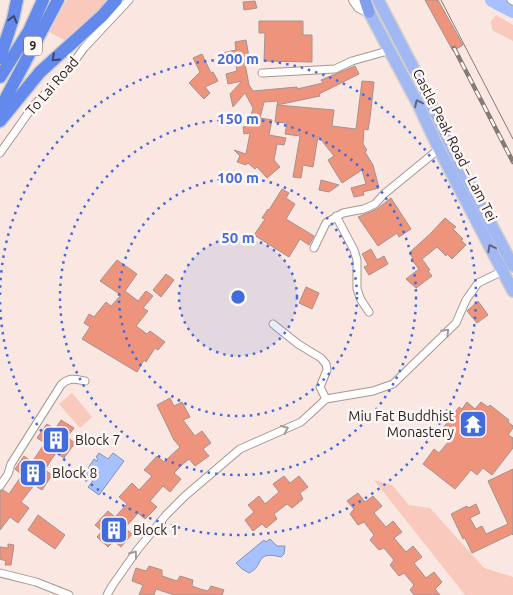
<svg xmlns="http://www.w3.org/2000/svg" width="513" height="595" font-family="Ubuntu,sans-serif">
	<style>
		.green { fill: #fac9bd }
		.water { fill: #a6c1fe; stroke: #8192bc }
		.lines { fill: none; stroke-linecap: round; stroke-linejoin: round }
		.river { stroke: #a6c1fe; stroke-width: 14 }
		.building { fill: #ee947d; stroke: #a4928e }
		.minor-casing { stroke: #a89692; stroke-width: 9 }
		.secondary-casing { stroke: #a89692; stroke-width: 12 }
		.primary-casing { stroke: #d0cfce; stroke-width: 14 }
		.trunk-casing { stroke: #d0cfce; stroke-width: 14 }
		.motorway-casing { stroke: #d0cfce; stroke-width: 15 }
		.minor { stroke: #fff; stroke-width: 7 }
		.secondary { stroke: #fff; stroke-width: 10 }
		.primary { stroke: #a1b8f3; stroke-width: 11 }
		.trunk { stroke: #82a0ef; stroke-width: 11 }
		.motorway { stroke: #6289eb; stroke-width: 12 }
		.tram { stroke: #867a76; stroke-width: 1 }
		.rail-casing { stroke: #867a76; stroke-width: 4.5 }
		.rail { stroke: #fff7f5; stroke-width: 2.5; stroke-dasharray: 8; stroke-linecap: butt }
		.oneway { stroke: #3e4768 }
		.oneway2 { stroke: #60667f }
		.oneway3 { stroke: #9f9c9b }
		.ring { fill: none; stroke: #426bdd; stroke-width: 2.5; stroke-dasharray: 2.5 5 }
		.labels { text-anchor: middle; stroke-width: 5; stroke-linejoin: round; paint-order: stroke }
		.shield { fill: #fff7f5; stroke: #6a6361; stroke-width: 1 }
		.shield-label { font-size: 12px; font-weight: bold; fill: #2a2321 }
		.street-label { font-size: 14px; fill: #2a2321; stroke: #fff7f5 }
		.poi-label { font-size: 14px; fill: #2a2321; stroke: #fff7f5; text-anchor: start }
		.centre { fill: #426bdd; stroke: #fff7f5; stroke-width: 2.5 }
		.ring-label { font-size: 15px; text-anchor: middle; font-weight: bold; fill: #426bdd; stroke: #fff7f5; stroke-width: 5; stroke-linejoin: round; paint-order: stroke }
	</style>
	<rect width="100%" height="100%" fill="#fae7e1"/>
	<g class="green">
		<polygon points="67,0 110,0 66,41 49,32"/>
		<polygon points="496,15 513,25 513,41 492,30 491,21"/>
		<polygon points="72,393 92,417 80,428 59,404"/>
		<polygon points="374,480 392,485 409,505 430,508 484,568 513,577 513,595 465,595"/>
	</g>
	<g class="water">
		<polygon points="99,453 108,459 113,453 124,461 99,495 88,487 93,481 83,473 86,470 89,471 90,470 88,468 94,459 97,461 98,459 96,457"/>
		<path d="M270,539L277,546H285L284,554L281,557C254,550 265,566 249,573L242,569L236,563L264,540L266,542Z"/>
	</g>
	<g class="lines">
		<polyline class="river" points="492,0 513,11"/>
	</g>
	<g class="building">
		<polygon points="425,0 438,0 463,45 453,51"/>
		<polygon points="255,1 257,8 244,10 243,2"/>
		<polygon points="259,21 303,21 303,35 312,35 312,62 264,61 265,33 259,33"/>
		<polygon points="246,40 249,57 244,58 249,85 253,91 297,87 297,89 323,83 321,80 355,66 359,74 319,94 320,96 277,105 278,101 264,102 260,118 272,120 269,135 286,138 284,145 277,144 274,160 280,167 267,178 257,167 255,169 248,163 246,165 237,162 240,156 234,150 246,154 250,133 244,134 243,127 248,126 253,108 245,93 233,107 230,94 242,81 228,84 226,74 237,71 235,59 224,61 222,53 236,50 235,42"/>
		<polygon points="202,54 211,73 213,72 218,81 205,87 210,93 204,99 189,83 200,72 193,58"/>
		<polygon points="362,81 374,82 370,118 368,130 364,129 363,144 367,150 365,152 373,165 379,188 363,192 364,195 354,197 351,188 366,184 362,170 342,183 328,160 334,156 318,136 313,167 303,165 301,178 293,177 300,136 285,134 287,123 275,122 277,105 334,110 332,126 356,129"/>
		<polygon points="321,180 339,185 329,192 319,190"/>
		<polygon points="282,189 289,193 286,198 295,204 286,219 314,236 309,245 300,239 289,257 254,235 265,219 262,218 268,209 269,210"/>
		<polygon points="391,198 411,229 399,237 397,233 378,246 358,217 377,209"/>
		<polygon points="445,218 456,227 453,229 463,239 461,240 466,245 452,259 447,254 446,256 437,247 422,259 430,270 428,271 432,276 416,288 406,279 419,269 411,259 413,258 409,253 431,233"/>
		<polygon points="371,249 377,260 384,256 388,264 369,275 364,267 368,265 362,254"/>
		<polygon points="117,260 137,274 125,291 138,301 146,291 153,296 143,308 148,311 136,326 147,334 150,331 165,342 158,350 155,348 146,362 144,360 137,372 82,339 90,327 84,323 89,314 94,317 106,302 111,306 121,295 100,281"/>
		<polygon points="166,274 174,280 161,297 153,290"/>
		<polygon points="306,287 319,293 312,309 299,303"/>
		<polygon points="478,301 488,315 477,323 467,311"/>
		<polygon points="170,398 174,406 182,402 190,417 183,420 195,436 202,431 211,443 203,449 209,456 195,466 189,459 183,464 174,473 181,479 170,492 163,486 150,501 157,507 145,519 138,513 125,528 132,534 121,547 114,541 108,547 97,537 102,531 95,525 108,511 115,517 127,504 119,497 132,483 139,490 152,476 144,470 157,456 164,462 180,447 174,440 157,405"/>
		<polygon points="467,402 475,409 481,402 488,407 490,405 509,420 508,422 513,426 513,428 508,435 513,438 513,448 492,475 483,468 477,475 471,470 455,489 423,464 434,449 439,453 449,441 441,435 445,429 443,428 459,407 462,409"/>
		<polygon points="61,420 74,428 67,437 75,443 64,458 56,453 51,460 45,470 52,475 42,490 34,485 21,502 29,508 18,523 10,517 0,530 0,491 3,490 9,494 22,475 15,469 24,456 32,462 45,443 37,438 47,424 55,429"/>
		<polygon points="513,469 513,535 512,534 472,553 465,538 463,539 451,514 467,506 468,508 476,504 480,513 470,518 476,529 482,526 486,534 508,524 488,481"/>
		<polygon points="284,476 290,483 299,476 308,487 300,493 303,499 292,508 287,504 274,514 277,519 266,528 262,524 253,531 245,520 254,512 248,505 259,496 265,504 279,492 273,484"/>
		<polygon points="358,493 365,502 373,496 382,506 374,513 386,527 393,521 402,532 394,538 406,552 413,546 418,552 422,557 414,563 426,578 434,572 442,582 435,589 440,595 414,595 410,590 414,585 404,573 399,576 390,565 394,560 384,548 379,550 370,540 374,535 364,522 358,525 350,514 354,509 347,501"/>
		<polygon points="38,515 65,535 55,549 28,530"/>
		<polygon points="8,544 14,545 11,565 5,565 6,561 0,559 0,547 8,548"/>
		<polygon points="149,566 162,570 162,576 177,581 180,576 193,580 192,586 200,589 208,591 211,586 224,590 222,595 174,595 156,589 154,595 139,595 143,585 132,581 133,577 136,568 146,571"/>
	</g>
	<g class="lines">
		<g class="minor-casing">
			<g id="minor">
				<polyline points="511,0 513,1"/>
				<polyline points="262,73 335,69 352,61 391,50"/>
				<polyline points="0,153 34,105 65,74 84,48 129,0"/>
				<polyline points="336,216 354,250 357,260 357,289 361,300 369,312"/>
				<polyline points="314,248 326,223 343,213 364,209 375,204 384,194 439,149"/>
				<polyline points="273,324 298,344 321,358 326,364 327,370 320,387 326,399"/>
				<path d="M0,486L8,474L11,464L61,385C69,377 75,379 85,381"/>
				<polyline points="0,573 36,582 69,595"/>
				<polyline points="107,595 112,586 138,549 166,515 185,496 240,449 301,422 326,399 373,391 393,384 456,323 466,300 478,283 503,271"/>
			</g>
		</g>
		<g class="secondary-casing">
			<polyline id="secondary" points="354,0 359,7 369,12"/>
		</g>
		<g class="primary-casing">
			<g id="primary">
				<polyline points="378,0 416,73 461,167 513,266"/>
				<polyline points="369,12 418,104 439,149 513,291"/>
			</g>
		</g>
		<g class="trunk-casing">
			<polyline id="trunk" points="365,0 369,12"/>
		</g>
		<g class="motorway-casing">
			<g id="motorway">
				<polyline points="0,58 13,19 17,0"/>
				<polyline points="0,77 29,31 43,0"/>
				<polyline points="0,109 58,0"/>
				<polyline points="0,121 40,72 102,16 116,0"/>
			</g>
		</g>
		<use href="#minor" class="minor"/>
		<use href="#secondary" class="secondary"/>
		<use href="#primary" class="primary"/>
		<use href="#trunk" class="trunk"/>
		<use href="#motorway" class="motorway"/>
		<polyline class="tram" points="441,0 513,139"/>
		<g class="rail-casing">
			<polyline id="rail" points="454,48 513,162"/>
		</g>
		<use href="#rail" class="rail"/>
	</g>
	<defs><path id="oneway-chevron" d="M-2-3.5L2.5 0L-2 3.5" fill="none" stroke-width="1.6" stroke-linecap="round" stroke-linejoin="round" transform="scale(1.25)"/></defs>
	<g class="oneway">
		<use href="#oneway-chevron" transform="translate(13 19) rotate(-75)"/>
		<use href="#oneway-chevron" transform="translate(55 58) rotate(137)"/>
	</g>
	<g class="oneway2">
		<use href="#oneway-chevron" transform="translate(418 103) rotate(-116)"/>
		<use href="#oneway-chevron" transform="translate(491 248) rotate(-118)"/>
	</g>
	<g class="oneway3">
		<use href="#oneway-chevron" transform="translate(446 332) rotate(-45)"/>
		<use href="#oneway-chevron" transform="translate(285 429) rotate(-24)"/>
		<use href="#oneway-chevron" transform="translate(134 554) rotate(-54)"/>
	</g>
	<circle cx="238" cy="297" r="59" fill="#426bdd" fill-opacity=".12"/>
	<g class="ring">
		<circle cx="238" cy="297" r="59"/>
		<circle cx="238" cy="297" r="119"/>
		<circle cx="238" cy="297" r="178"/>
		<path d="M0 295A238 238 0 1 1 0 299"/>
	</g>
	<defs>
		<g id="temple-square" transform="scale(1.4375)"><rect x="-9" y="-9" width="18" height="18" rx="4" fill="#426bdd" stroke="#fff7f5"/><path d="M0-6L5-2H3V0L6.5 2.5H4V6H1.5V3h-3V6H-4V2.5H-6.5L-3 0V-2H-5Z" fill="#fff"/></g>
		<g id="building-square" transform="scale(1.4375)"><rect x="-9" y="-9" width="18" height="18" rx="4" fill="#426bdd" stroke="#fff7f5"/><path d="M-4-6H4V6H1V3H-1V6H-4ZM-2.5-4.3h1.7v1.8h-1.7ZM.8-4.3h1.7v1.8H.8ZM-2.5-1h1.7V.8h-1.7ZM.8-1h1.7V.8H.8Z" fill="#fff"/></g>
	</defs>
	<g fill-rule="evenodd">
		<use href="#temple-square" x="473" y="424"/>
		<use href="#building-square" x="56" y="440"/>
		<use href="#building-square" x="33" y="473"/>
		<use href="#building-square" x="114" y="530"/>
	</g>
	<g class="labels">
		<rect class="shield" x="24" y="36.5" width="18" height="19" rx="4"/>
		<g class="shield-label">
			<text x="33" y="50">9</text>
		</g>
		<g class="street-label">
			<text transform="translate(52 86) rotate(-49)" y="5">To Lai Road</text>
			<text transform="translate(455 145) rotate(63)" y="5">Castle Peak Road – Lam Tei</text>
		</g>
		<g class="poi-label">
			<text x="454" y="421" text-anchor="end">Miu Fat Buddhist<tspan x="454" dy="16">Monastery</tspan></text>
			<text x="75" y="445">Block 7</text>
			<text x="52" y="478">Block 8</text>
			<text x="133" y="535">Block 1</text>
		</g>
	</g>
	<circle cx="238" cy="297" r="8" class="centre"/>
	<g class="ring-label">
		<text x="238" y="64">200 m</text>
		<text x="238" y="124">150 m</text>
		<text x="238" y="183">100 m</text>
		<text x="238" y="243">50 m</text>
	</g>
</svg>
